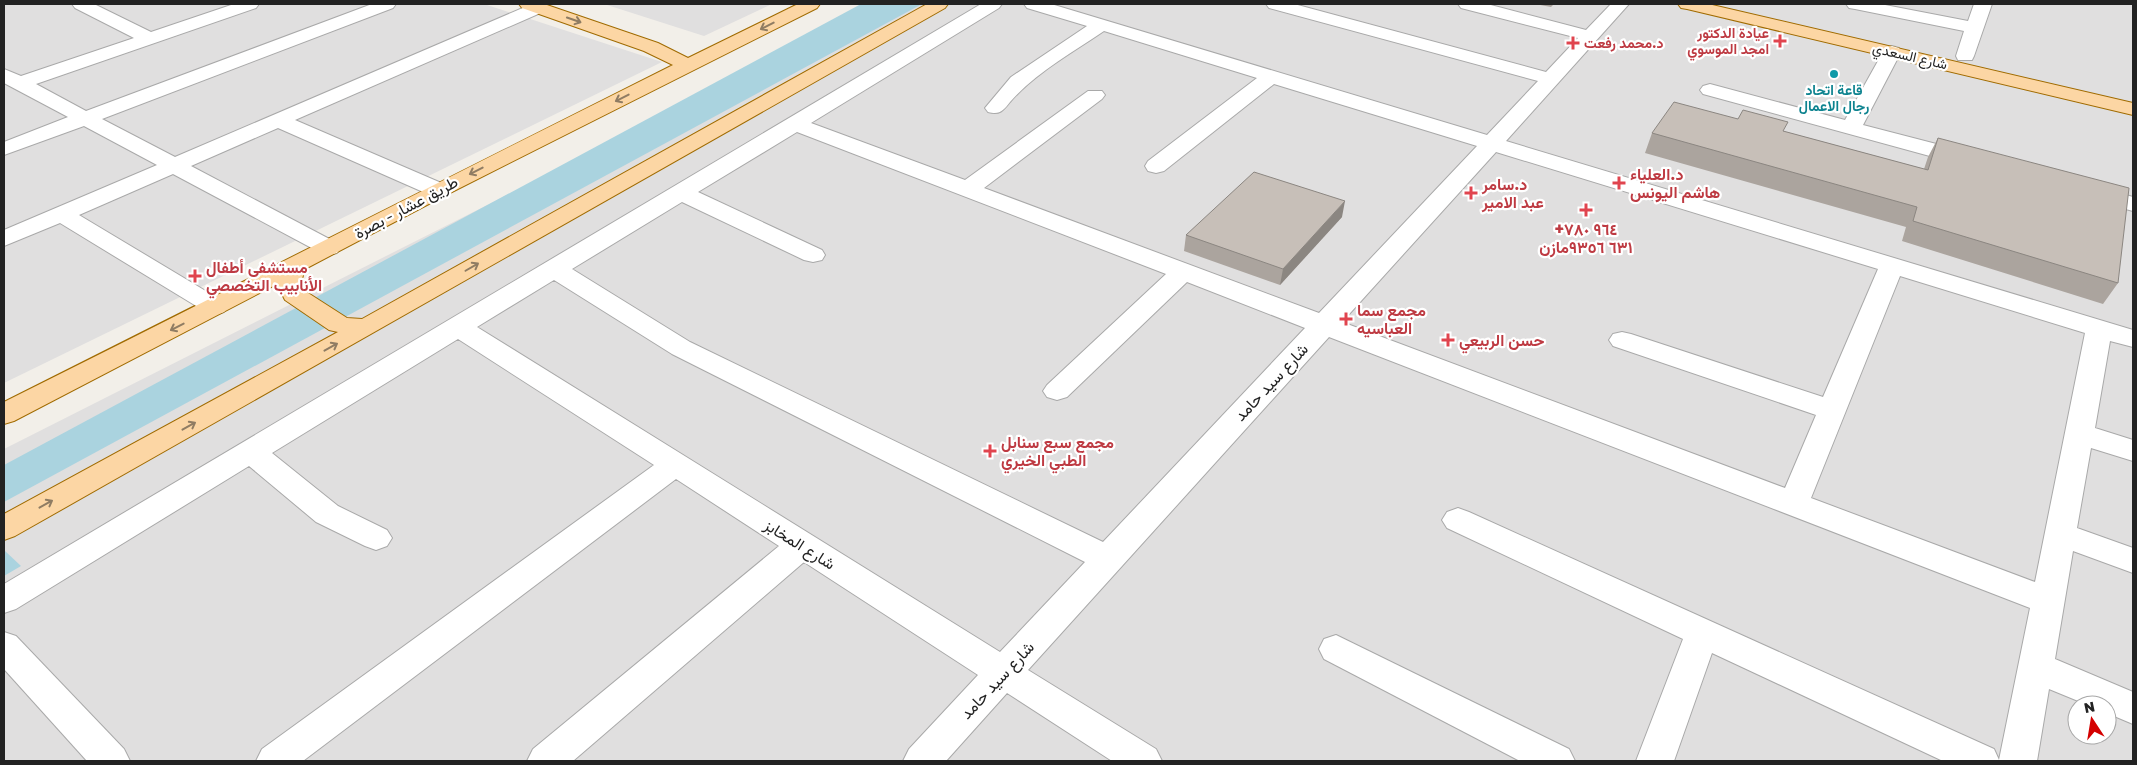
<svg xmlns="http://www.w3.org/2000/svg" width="2137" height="765" font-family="'Golos Text',Vazirmatn,sans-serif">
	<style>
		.residential { fill: #e0dfdf; fill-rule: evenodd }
		.water { fill: #aad3df }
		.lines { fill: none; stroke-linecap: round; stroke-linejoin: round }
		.minor-casing { stroke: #a9a9a9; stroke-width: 2 }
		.major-casing { stroke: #a06b00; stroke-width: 2 }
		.minor { fill: #fff; fill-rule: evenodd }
		.major { fill: #fcd6a4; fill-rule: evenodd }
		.wall { fill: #aba49e }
		.shaded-wall { fill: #8b8681 }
		.building { fill: #c7bfb8; stroke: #8b8681 }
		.oneway { stroke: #8f7c63 }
		.health-dot { fill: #e0444e; stroke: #fff; stroke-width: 2 }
		.culture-dot { fill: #0f9aa8; stroke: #fff; stroke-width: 2 }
		.labels { text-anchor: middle; stroke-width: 4.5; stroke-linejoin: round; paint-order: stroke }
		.far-health-label { font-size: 14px; font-weight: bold; fill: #be3a42; stroke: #fff; text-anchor: end }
		.far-street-label { font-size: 14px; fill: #222; stroke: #fff }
		.far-culture-label { font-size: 14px; font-weight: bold; fill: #0d838f; stroke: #fff }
		.health-label { font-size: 16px; font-weight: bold; fill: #be3a42; stroke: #fff; text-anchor: start }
		.street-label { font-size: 16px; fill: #222; stroke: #fff }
	</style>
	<rect width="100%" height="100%" fill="#f2efe9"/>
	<g class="residential">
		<polygon points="4,4 484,4 662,62 4,383"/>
		<polygon points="604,4 772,4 704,36"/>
		<path d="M885,4H2133V761H4V449ZM2077,705H2107V735H2077Z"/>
	</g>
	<g class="water">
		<polygon points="861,4 922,4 4,502 4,465"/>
		<polygon points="4,550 21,566 4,576"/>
	</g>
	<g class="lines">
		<g class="minor-casing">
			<g id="minor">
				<polygon points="72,4 94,4 151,32 234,4 259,4 256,8 36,84 86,111 372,4 396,4 393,8 102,119 175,157 532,4 546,4 548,7 545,11 295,120 446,185 449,190 446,195 438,197 430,195 278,128 191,166 337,243 341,248 337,253 329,255 321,253 173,174 79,215 224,302 228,307 224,312 215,315 206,312 60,223 4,246 4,230 157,165 84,126 4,155 4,142 68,117 4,83 4,69 21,76 134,38 75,8"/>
				<path d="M981,4H1002L999,8L811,123L965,180L1088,91H1102L1105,95L1102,99L984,188L1319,313L1477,146L1274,84L1164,171L1156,173L1148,171L1145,166L1148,161L1257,78L1104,31C1072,53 1035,73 1010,102C1003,111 1000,115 988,112L985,108L1011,77L1087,26L1027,8L1024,4H1051L1487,135L1538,81L1269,8L1266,4H1294L1546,72L1578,38L1461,8L1458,4H1487L1586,30L1611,4H1629L1506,141L2133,330V347L2110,341L2095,428L2133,440V461L2091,448L2077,528L2133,548V573L2073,551L2055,659L2133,692V724L2107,713V705H2088L2049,689L2037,761H1943L1712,653L1674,761H1636L1683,639L1447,528L1442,520L1447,512L1458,508L1469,512L1994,749L1999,760L2030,608L1329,337L1028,670L1156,749L1162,761H1112L1007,693L946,761H903L909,749L978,675L804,562L573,761H527L533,749L779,546L676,479L303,761H256L262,749L654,465L458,339L272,453L338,506L387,530L392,538L387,546L376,550L365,546L316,522L249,466L16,609L4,613V584ZM797,132L1166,274L1047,385L1043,391L1047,397L1057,400L1067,397L1187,282L1305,328L1103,542L690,342L572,269L682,202L804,260L813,262L822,260L825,255L822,250L698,192ZM1496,152L1878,269L1823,397L1631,334L1622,332L1613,334L1609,340L1613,346L1816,415L1785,488L1342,322ZM1900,276L2085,333L2035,582L1811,498ZM554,280L672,354L1085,562L1000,652L477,327Z"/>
				<polygon points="1846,4 1880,4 1968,21 1974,4 1992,4 1974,56 1972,60 1958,60 1956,56 1964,31 1855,9 1849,8"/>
				<polygon points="1892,46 1899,48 1901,52 1863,125 1975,154 1978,159 1975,164 1967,165 1959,164 1703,94 1700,90 1703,86 1710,84 1845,120 1883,52 1885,48"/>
				<polygon points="2090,185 2133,197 2133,211 2082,197 2079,192 2082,187"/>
				<polygon points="4,632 16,636 124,749 130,761 87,761 4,669"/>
				<polygon points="1336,635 1569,749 1575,761 1520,761 1324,659 1319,649 1324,639"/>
			</g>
		</g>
		<g class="major-casing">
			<g id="major">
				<path d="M519,4H544L658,43L688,58L798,4H820L817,8L446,195L305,269L301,282L305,291L347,318L362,319L927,4H948L945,8L15,536L4,540V514L338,332L329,330L285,300L277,284L14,421L4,424V402C227,291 449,176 673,65L644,51L522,8Z"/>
				<polygon points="1678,4 1708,4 2133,103 2133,115 1687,9 1681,8"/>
			</g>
		</g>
		<use href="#minor" class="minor"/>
		<use href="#major" class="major"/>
	</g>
	<g class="wall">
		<polygon points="1535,4 1554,4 1551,7"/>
		<polygon points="1738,119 1924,169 1928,157 1938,138 2118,283 2103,304 1902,241 1906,227 1645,153 1652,133"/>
		<polygon points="1342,217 1280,285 1184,251 1186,235"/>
	</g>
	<polygon class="shaded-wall" points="1345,201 1342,217 1280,285 1283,269"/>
	<g class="building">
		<polygon points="1674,102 1738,119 1743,110 1788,122 1783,131 1928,170 1938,138 2129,188 2118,283 1913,221 1917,207 1652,133"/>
		<polygon points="1254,172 1345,201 1283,269 1186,235"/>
	</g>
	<defs><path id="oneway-shaft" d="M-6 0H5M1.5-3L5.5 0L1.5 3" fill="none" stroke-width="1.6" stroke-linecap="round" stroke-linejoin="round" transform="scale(1.25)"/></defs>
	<g class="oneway">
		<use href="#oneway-shaft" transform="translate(574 20) rotate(19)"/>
		<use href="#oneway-shaft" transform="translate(767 26) rotate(153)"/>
		<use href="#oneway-shaft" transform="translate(622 98) rotate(153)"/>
		<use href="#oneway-shaft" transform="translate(476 171) rotate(153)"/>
		<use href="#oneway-shaft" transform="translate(472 267) rotate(-30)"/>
		<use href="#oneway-shaft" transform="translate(177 327) rotate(153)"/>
		<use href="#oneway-shaft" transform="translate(331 347) rotate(-29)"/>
		<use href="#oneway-shaft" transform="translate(189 426) rotate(-29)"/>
		<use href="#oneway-shaft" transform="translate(46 504) rotate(-29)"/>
	</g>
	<g class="health-dot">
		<path d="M1777.5 33.5h5v5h5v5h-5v5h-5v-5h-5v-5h5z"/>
		<path d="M1570.5 35.5h5v5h5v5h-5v5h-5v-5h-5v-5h5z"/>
		<path d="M1616.5 175.5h5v5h5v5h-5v5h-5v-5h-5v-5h5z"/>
		<path d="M1468.5 185.5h5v5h5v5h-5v5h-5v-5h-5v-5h5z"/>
		<path d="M1583.5 202.5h5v5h5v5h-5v5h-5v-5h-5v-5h5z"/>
		<path d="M192.5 268.5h5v5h5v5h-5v5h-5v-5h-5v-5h5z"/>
		<path d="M1343.5 311.5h5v5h5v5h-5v5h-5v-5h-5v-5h5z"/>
		<path d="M1445.5 332.5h5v5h5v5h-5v5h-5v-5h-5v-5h5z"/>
		<path d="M987.5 443.5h5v5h5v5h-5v5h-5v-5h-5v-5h5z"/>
	</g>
	<circle class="culture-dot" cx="1834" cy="74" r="5"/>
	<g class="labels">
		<g class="far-health-label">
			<text x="1769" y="38">عيادة الدكتور<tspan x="1769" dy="16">امجد الموسوي</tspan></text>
			<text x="1584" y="48" text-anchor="start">د.محمد رفعت</text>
		</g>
		<g class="far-street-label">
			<text transform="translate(1910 56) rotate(13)" y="5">شارع السعدي</text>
		</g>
		<g class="far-culture-label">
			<text x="1834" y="95">قاعة اتحاد<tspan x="1834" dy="16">رجال الاعمال</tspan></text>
		</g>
		<g class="health-label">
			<text x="1630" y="180">د.العلياء<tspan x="1630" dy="18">هاشم اليونس</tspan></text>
			<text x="1482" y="190">د.سامر<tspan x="1482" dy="18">عبد الامير</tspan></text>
			<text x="1586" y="235" text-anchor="middle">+٩٦٤ ٧٨٠<tspan x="1586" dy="18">٦٣١ ٩٣٥٦مازن</tspan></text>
			<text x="206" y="273">مستشفى أطفال<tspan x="206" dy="18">الأنابيب التخصصي</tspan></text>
			<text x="1357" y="316">مجمع سما<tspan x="1357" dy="18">العباسيه</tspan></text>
			<text x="1459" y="346">حسن الربيعي</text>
			<text x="1001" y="448">مجمع سبع سنابل<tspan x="1001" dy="18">الطبي الخيري</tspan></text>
		</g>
		<g class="street-label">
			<text transform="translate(406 207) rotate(-28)" y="6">طريق عشار - بصرة</text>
			<text transform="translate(1271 382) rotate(-47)" y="6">شارع سيد حامد</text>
			<text transform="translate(800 544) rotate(32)" y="6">شارع المخابز</text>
			<text transform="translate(997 680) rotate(-47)" y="6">شارع سيد حامد</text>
		</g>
	</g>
	<rect width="2137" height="765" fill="none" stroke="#222222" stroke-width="10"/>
	<g transform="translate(2092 720) rotate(348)"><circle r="24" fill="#ffffff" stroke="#a7a7a7"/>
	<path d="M0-4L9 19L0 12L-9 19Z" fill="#d40000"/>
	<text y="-8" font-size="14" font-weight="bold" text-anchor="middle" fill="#222222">N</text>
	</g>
</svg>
